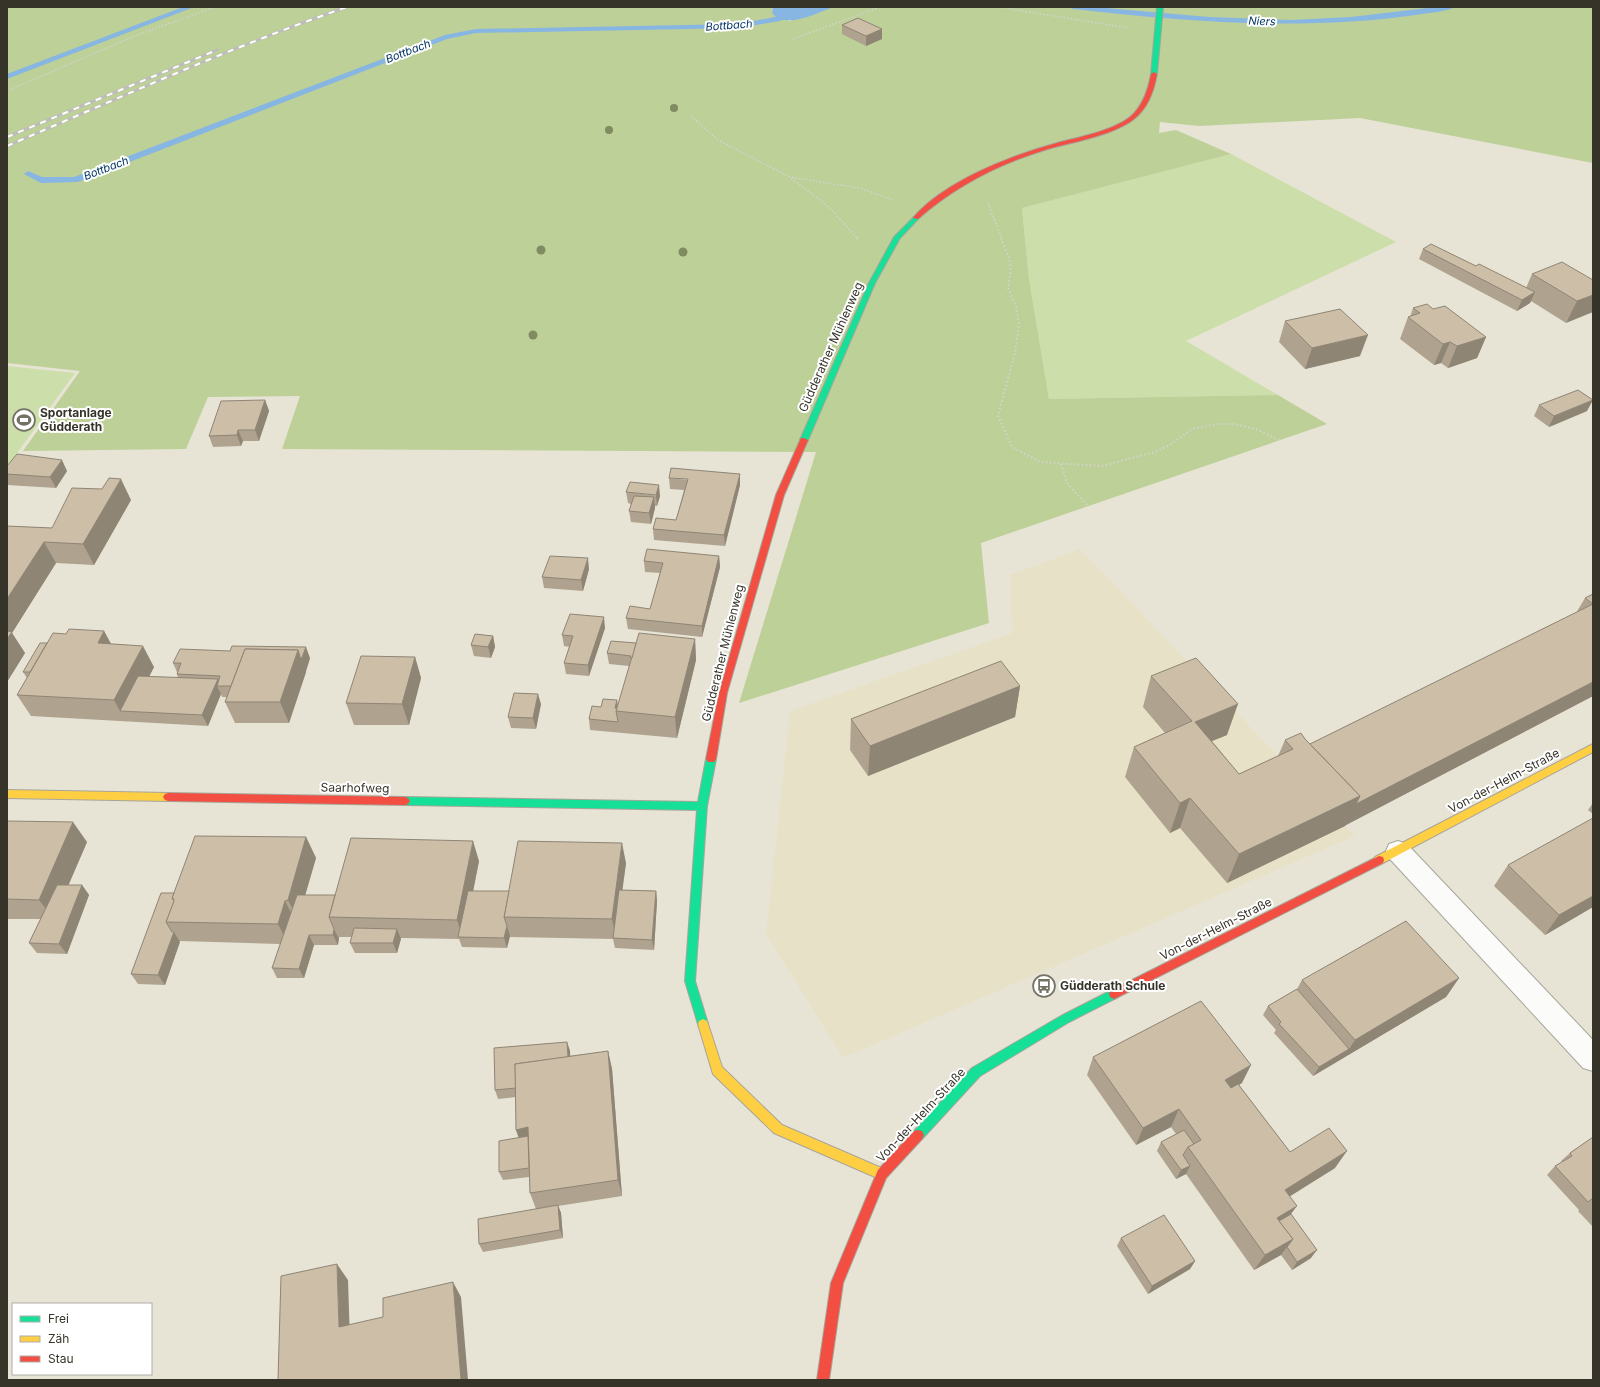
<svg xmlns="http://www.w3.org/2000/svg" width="1600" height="1387" font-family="Inter,sans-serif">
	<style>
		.built { fill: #e7e2c7 }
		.green { fill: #ccdeaa }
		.forest { fill: #bdd097 }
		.water { fill: #87b6e3 }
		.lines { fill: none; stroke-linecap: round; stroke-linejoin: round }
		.stream { fill: #87b6e3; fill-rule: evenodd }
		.street-casing { stroke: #a7a59a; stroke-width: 2 }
		.fast-casing { stroke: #a7a59a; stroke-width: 2 }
		.slow-casing { stroke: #a7a59a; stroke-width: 2 }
		.jam-casing { stroke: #a7a59a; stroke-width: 2 }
		.path-far1 { stroke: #d4d4cf; stroke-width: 1.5; stroke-dasharray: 1.5 2; stroke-linecap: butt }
		.path { stroke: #d4d4cf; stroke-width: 2; stroke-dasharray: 1.5 2.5; stroke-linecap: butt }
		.street { fill: #fbfbf9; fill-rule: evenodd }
		.fast { fill: #16e098; fill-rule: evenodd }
		.slow { fill: #ffcf43; fill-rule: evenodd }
		.jam { fill: #f24e42; fill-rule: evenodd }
		.rail-casing { stroke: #bebdb9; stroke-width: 3 }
		.rail { stroke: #fff; stroke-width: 2; stroke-dasharray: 6; stroke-linecap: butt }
		.tree { fill: #808b60 }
		.wall { fill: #afa390 }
		.shaded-wall { fill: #8f8575 }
		.building { fill: #ccbea7; stroke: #8f8575 }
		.labels { text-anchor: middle; stroke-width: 4; stroke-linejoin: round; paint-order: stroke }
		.far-water-label { font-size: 11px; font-style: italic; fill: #003461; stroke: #fff }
		.street-label { font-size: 12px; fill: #363429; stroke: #fff }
		.poi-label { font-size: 12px; font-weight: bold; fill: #363429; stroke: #fff; text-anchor: start }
	</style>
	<rect width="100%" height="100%" fill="#e7e4d5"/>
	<polygon class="built" points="1080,549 1355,836 843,1058 766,934 790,711 1012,633 1010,575"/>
	<g class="green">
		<polygon points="1231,154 1396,242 1186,341 1278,395 1049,399 1029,279 1022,208"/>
		<polygon points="7,366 75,373 7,467"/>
	</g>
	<polygon class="forest" points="7,7 773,7 772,13 789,21 834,7 1593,7 1593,163 1360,118 1199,126 1160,122 1159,133 1176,130 1231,154 1022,208 1029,279 1049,399 1278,395 1327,424 981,543 989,623 739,703 816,452 282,449 300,396 208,397 186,449 23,451 80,371 7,363"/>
	<path class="water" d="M773,7H834C816,13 786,30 772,13Z"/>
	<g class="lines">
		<g class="stream">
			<polygon points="183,7 194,7 7,79 7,74"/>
			<polygon points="800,7 811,7 780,21 738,28 476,33 447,39 78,182 41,183 24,174 28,171 42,177 74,177 445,35 476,29 738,24 775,17"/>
			<path d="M1069,7H1094L1209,17L1291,20L1351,17L1436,7H1454C1448,12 1425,13 1416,15C1301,31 1187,22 1073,9Z"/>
		</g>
		<g class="street-casing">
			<polygon id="street" points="1398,841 1407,844 1593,1040 1593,1071 1583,1068 1389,858 1386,851 1389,844"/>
		</g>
		<g class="fast-casing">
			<g id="fast">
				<polygon points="1157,7 1163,7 1157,74 1154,76 1151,74"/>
				<polygon points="914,217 919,218 900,238 875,283 808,440 804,442 801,442 800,440 869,283 894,237"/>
				<polygon points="711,755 714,756 716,759 707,806 695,981 708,1024 707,1027 703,1029 699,1027 698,1024 685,981 697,810 405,805 402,804 400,801 402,798 405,797 698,802 706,759 708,756"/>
				<polygon points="1114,989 1118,991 1119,994 1118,997 1069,1022 980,1076 922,1139 918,1140 914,1139 912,1135 914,1131 972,1068 1061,1016"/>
			</g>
		</g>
		<g class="slow-casing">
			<g id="slow">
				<polygon points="1593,744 1593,752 1383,863 1379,864 1375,863 1374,860 1375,857"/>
				<polygon points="7,790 168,793 171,794 173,797 171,800 168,801 7,798"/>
				<polygon points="703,1019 707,1021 708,1024 722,1067 782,1125 886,1170 888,1174 886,1178 882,1180 774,1133 713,1074 698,1024 699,1021"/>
			</g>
		</g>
		<g class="jam-casing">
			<g id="jam">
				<path d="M1154,72L1157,74C1154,91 1148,108 1134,119C1114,135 1073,142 1048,149C1001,163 955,186 918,219L913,218C943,182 1012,155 1057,143C1079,137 1112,131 1130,117C1143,106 1148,90 1151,74Z"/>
				<polygon points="801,438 804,438 808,440 784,495 727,693 716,759 714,762 708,762 706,759 719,693 776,495"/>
				<polygon points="168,793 405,797 408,798 410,801 408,804 405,805 168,801 165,800 163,797 165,794"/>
				<polygon points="1379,856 1383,857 1384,860 1383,863 1118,997 1114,999 1110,997 1109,994 1110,991"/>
				<polygon points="918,1130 922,1131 924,1135 922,1139 886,1178 843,1283 829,1380 817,1380 831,1283 878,1170 914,1131"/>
			</g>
		</g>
		<g class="path-far1">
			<polyline points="998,7 1128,28"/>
			<polyline points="793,39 880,7"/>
			<polyline points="7,91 135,36 215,7"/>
			<polyline points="691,116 718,140 790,177 859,188 894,200"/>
			<polyline points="791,178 830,208 858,239"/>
			<polyline points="988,203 1002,239"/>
		</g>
		<g class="path">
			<polyline points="857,238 859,240"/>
			<polyline points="1001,238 1009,258 1011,270 1008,288 1016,307 1019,324 1015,353 998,416 1012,447 1040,462 1102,466 1155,452 1170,445 1192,429 1218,424 1235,424 1258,430 1279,440"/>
			<polyline points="1061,464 1067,483 1088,506"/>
		</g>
		<use href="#street" class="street"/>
		<use href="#fast" class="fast"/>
		<use href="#slow" class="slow"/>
		<use href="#jam" class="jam"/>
		<g class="rail-casing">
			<g id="rail">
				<polyline points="7,137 217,50"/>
				<path d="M7,146C119,98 231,47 347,7"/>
			</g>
		</g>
		<use href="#rail" class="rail"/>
	</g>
	<g class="tree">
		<circle cx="674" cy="108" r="4"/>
		<circle cx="609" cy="130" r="4"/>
		<circle cx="541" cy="250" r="4.5"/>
		<circle cx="683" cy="252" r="4.5"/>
		<circle cx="533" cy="335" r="4.5"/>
	</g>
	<g class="wall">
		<polygon points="842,25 882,29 882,39 866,46 842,34"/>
		<polygon points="1423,249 1476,266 1526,288 1532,274 1593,280 1566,323 1531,301 1530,303 1517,311 1419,259"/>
		<polygon points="1413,308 1433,309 1486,337 1477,358 1448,368 1441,363 1434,365 1400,339 1408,317 1410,317"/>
		<polygon points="1285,321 1360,356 1305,369 1279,342"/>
		<polygon points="265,400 269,411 259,441 243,441 241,446 213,447 209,436"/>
		<polygon points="1539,405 1587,411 1549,427 1534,416"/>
		<polygon points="7,466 67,471 56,488 7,485"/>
		<polygon points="669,478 740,485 725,546 654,540 653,529 676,520 684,490 670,489"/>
		<polygon points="626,492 660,496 657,506 655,506 655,508 651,524 631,522 629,511 631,504 628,503"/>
		<polygon points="131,500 94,565 56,563 12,633 25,653 7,682 7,526 52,528"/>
		<polygon points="719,556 720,567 702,637 628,629 626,618 650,609 660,573 645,572 644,561"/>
		<polygon points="589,569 583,591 544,588 542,577"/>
		<polygon points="1593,594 1593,696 1346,825 1345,826 1227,883 1180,828 1170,833 1125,777 1134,747 1165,733 1143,707 1151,676 1227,735 1212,741 1239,774 1278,756 1285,740 1305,739 1310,744 1576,613 1585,598"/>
		<polygon points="605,628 589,676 566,674 564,663 570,647 564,646 562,635"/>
		<polygon points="104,631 111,644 154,667 149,677 178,678 177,674 177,672 173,663 310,658 306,671 306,672 289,723 235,723 225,702 227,697 222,697 221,694 208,726 31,716 17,695 27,678 23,672 47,643 66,634"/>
		<polygon points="493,636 495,647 491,658 474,656 471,645"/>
		<polygon points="695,639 696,660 677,738 590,730 589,719 601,707 617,700 618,706 629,666 609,664 607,653 636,643"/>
		<polygon points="415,657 421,678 409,725 354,725 346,703"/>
		<polygon points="1020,686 1015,717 868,776 850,750 851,719"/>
		<polygon points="541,704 536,729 511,728 508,717"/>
		<polygon points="1593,803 1593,814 1588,810"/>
		<polygon points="7,821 87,842 68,885 82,885 89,895 67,954 37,953 29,943 41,919 7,919"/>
		<polygon points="306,837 316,858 305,895 335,895 479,861 473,891 509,891 626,863 622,890 656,891 657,901 654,950 615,948 613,939 510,937 510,936 507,948 462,947 459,939 401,938 397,953 355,953 350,943 352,937 339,937 338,945 314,945 304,978 277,978 272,968 280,944 180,941 165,985 138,984 131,974 174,893"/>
		<polygon points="1508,865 1593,907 1545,935 1494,886"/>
		<polygon points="1459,978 1446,997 1313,1076 1274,1033 1276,1030 1263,1015 1268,1006 1297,989 1302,980"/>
		<polygon points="567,1042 570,1051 570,1056 608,1051 612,1069 622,1196 558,1206 561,1213 563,1238 483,1252 479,1244 536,1209 530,1193 529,1177 503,1180 499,1172 519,1138 516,1130 516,1097 498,1099 495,1090"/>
		<polygon points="1093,1057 1242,1083 1239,1085 1290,1152 1335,1168 1289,1197 1291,1214 1311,1258 1292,1270 1281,1255 1254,1270 1186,1174 1176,1179 1157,1151 1161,1142 1176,1134 1171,1127 1136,1145 1087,1075"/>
		<polygon points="1593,1137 1593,1227 1578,1211 1579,1210 1547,1175 1555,1166 1562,1162 1561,1161 1570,1153"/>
		<polygon points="1121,1238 1195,1261 1190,1269 1148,1294 1117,1246"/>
	</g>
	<g class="shaded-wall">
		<polygon points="882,29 882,39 866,46 866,36"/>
		<polygon points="1535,292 1530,303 1517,311 1522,300"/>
		<polygon points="1593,295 1593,312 1566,323 1577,301"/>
		<polygon points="1368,335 1360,356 1305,369 1312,348"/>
		<polygon points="1486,337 1477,358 1448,368 1457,346"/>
		<polygon points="1450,342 1441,363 1434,365 1443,344"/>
		<polygon points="265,400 269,411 259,441 255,430"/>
		<polygon points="1593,400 1587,411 1549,427 1554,416"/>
		<polygon points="238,430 243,441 241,446 237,435"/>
		<polygon points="62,460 67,471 56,488 50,477"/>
		<polygon points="740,474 740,485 725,546 724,535"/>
		<polygon points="121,479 131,500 94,565 83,544"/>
		<polygon points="659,485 660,496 657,506 656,495"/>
		<polygon points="654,497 655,508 651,524 649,513"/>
		<polygon points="44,542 56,563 12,633 25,653 7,682 7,599"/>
		<polygon points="719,556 720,567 702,637 702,626"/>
		<polygon points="588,558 589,569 583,591 581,580"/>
		<polygon points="604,617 605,628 589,676 588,665"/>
		<polygon points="104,631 116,653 98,643"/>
		<polygon points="493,636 495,647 491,658 488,647"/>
		<polygon points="695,639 696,660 677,738 675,717"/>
		<polygon points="143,646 154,667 131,711 120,711 114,700"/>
		<polygon points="306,647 310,658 306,671 306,672 289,723 280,702 298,650"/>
		<polygon points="415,657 421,678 409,725 402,704"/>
		<polygon points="218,679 221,686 217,686 221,694 208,726 202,715"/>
		<polygon points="1593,682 1593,696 1346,825 1345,826 1227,883 1239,854"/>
		<polygon points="1020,686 1015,717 868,776 870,746"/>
		<polygon points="538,694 541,704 536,729 533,718"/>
		<polygon points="617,700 618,711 615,708"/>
		<polygon points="1238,704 1227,735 1185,752 1195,722"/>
		<polygon points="1190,798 1180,828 1170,833 1180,803"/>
		<polygon points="73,822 87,842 54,919 39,900"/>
		<polygon points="306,837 316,858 298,920 288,900"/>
		<polygon points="473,841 479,861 464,938 463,938 457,920"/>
		<polygon points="622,843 626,863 616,939 612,919"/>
		<polygon points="82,885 89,895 67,954 59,944"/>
		<polygon points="656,891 657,901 654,950 652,940"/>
		<polygon points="1593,896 1593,907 1545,935 1559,915"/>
		<polygon points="285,901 295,920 288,944 278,924"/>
		<polygon points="507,926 510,936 507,948 504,938"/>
		<polygon points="334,929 338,937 339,937 338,945 333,935"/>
		<polygon points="397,929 401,939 397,953 393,943"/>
		<polygon points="174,932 180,942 165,985 158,975"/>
		<polygon points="309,935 314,945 304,978 299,969"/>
		<polygon points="1459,978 1446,997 1313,1076 1319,1067 1349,1049 1355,1040"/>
		<polygon points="567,1042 570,1051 571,1075 568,1066"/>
		<polygon points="608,1051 612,1069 622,1196 618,1180"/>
		<polygon points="1251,1065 1242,1083 1216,1098 1225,1080"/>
		<polygon points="1179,1109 1171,1127 1136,1145 1143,1128"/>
		<polygon points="528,1127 534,1176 522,1147 516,1130"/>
		<polygon points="1347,1151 1335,1168 1274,1206 1285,1190"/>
		<polygon points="1190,1166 1186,1174 1176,1179 1181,1170"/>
		<polygon points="558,1205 561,1213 563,1238 560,1230"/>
		<polygon points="1297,1206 1285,1222 1274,1229 1277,1218"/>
		<polygon points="1293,1239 1281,1255 1254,1270 1265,1255"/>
		<polygon points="1317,1250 1311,1258 1292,1270 1297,1262"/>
		<polygon points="1195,1261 1190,1269 1148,1294 1152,1286"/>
		<polygon points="337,1264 348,1280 350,1341 339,1327"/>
		<polygon points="453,1282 461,1297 468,1380 461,1380"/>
	</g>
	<g class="building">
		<polygon points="858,18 882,29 866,36 842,25"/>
		<polygon points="1431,244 1476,266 1479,264 1535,292 1522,300 1423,249"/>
		<polygon points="1562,262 1593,280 1593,295 1577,301 1532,274"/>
		<polygon points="1427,304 1433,309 1445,306 1486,337 1457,346 1450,342 1443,344 1408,317 1420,313 1413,308"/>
		<polygon points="1340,309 1368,335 1312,348 1285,321"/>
		<polygon points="1578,390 1593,400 1554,416 1539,405"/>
		<polygon points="265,400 255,430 238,430 237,435 209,436 221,401"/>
		<polygon points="17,454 62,460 50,477 7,474 7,466"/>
		<polygon points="671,468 740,474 724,535 653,529 656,518 676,520 682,500 688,479 669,478"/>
		<polygon points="109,478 121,479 83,544 44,542 7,599 7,526 52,528 72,488 102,489"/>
		<polygon points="630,482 659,485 656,495 626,492"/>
		<polygon points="634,496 654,497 649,513 629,511"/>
		<polygon points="647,549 719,556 702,626 626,618 630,606 650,609 663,563 644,561"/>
		<polygon points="550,556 588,558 581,580 542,577"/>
		<polygon points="1593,594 1593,604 1585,598"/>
		<polygon points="1593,604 1593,682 1356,804 1360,796 1310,744"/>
		<polygon points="570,614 604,617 588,665 564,663 573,636 562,635"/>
		<polygon points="69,629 104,631 98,643 143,646 114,700 17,695 53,633 66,634"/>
		<polygon points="7,631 12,632 7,639"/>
		<polygon points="639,633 695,639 675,717 616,711"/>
		<polygon points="475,634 493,636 488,647 471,645"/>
		<polygon points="611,641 636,643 632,658 630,658 631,656 607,653"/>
		<polygon points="40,643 47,643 30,672 23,672"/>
		<polygon points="232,646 306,647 301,660 298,650 245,649 231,686 217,686 220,676 177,674 181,663 173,663 180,649 230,651"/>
		<polygon points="245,649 298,650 280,702 225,702"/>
		<polygon points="361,656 415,657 402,704 346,703"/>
		<polygon points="1196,658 1238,704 1195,722 1239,774 1293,749 1285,740 1301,733 1305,739 1360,796 1239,854 1190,798 1180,803 1134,747 1192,721 1151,676"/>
		<polygon points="1001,661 1020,686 870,746 851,719"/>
		<polygon points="138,676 218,679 202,715 120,711"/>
		<polygon points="514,693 538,694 533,718 508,717"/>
		<polygon points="603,699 617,700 615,708 617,709 616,711 618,722 589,719 592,706 601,707"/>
		<polygon points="1593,818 1593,896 1559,915 1508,865"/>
		<polygon points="7,821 73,822 39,900 7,899"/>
		<polygon points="195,836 306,837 288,900 285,901 278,924 166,922 174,899 172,898"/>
		<polygon points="351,838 473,841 457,920 329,917"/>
		<polygon points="518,841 622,843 612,919 504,917"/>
		<polygon points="57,885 82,885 59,944 29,943"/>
		<polygon points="619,890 656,891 652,940 613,938"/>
		<polygon points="468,891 509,891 504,917 507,926 504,938 458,937"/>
		<polygon points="161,893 174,893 172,898 174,901 166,922 172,932 174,932 158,975 131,974"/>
		<polygon points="297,895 335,895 329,917 334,929 333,935 309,935 299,969 272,968"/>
		<polygon points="1406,921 1459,978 1355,1040 1302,980"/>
		<polygon points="354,928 397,929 393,943 350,943"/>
		<polygon points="1297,989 1349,1049 1319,1067 1279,1024 1281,1022 1268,1006"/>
		<polygon points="1201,1001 1251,1065 1225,1080 1231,1088 1238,1084 1290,1152 1329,1128 1347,1151 1285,1190 1297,1206 1277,1218 1293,1239 1265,1255 1188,1147 1201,1140 1179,1109 1143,1128 1093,1057"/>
		<polygon points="567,1042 568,1057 515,1064 516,1088 495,1090 494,1048"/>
		<polygon points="608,1051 618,1180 530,1193 528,1127 516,1130 515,1064"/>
		<polygon points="1184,1130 1194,1144 1188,1147 1183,1155 1190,1166 1181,1170 1161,1142"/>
		<polygon points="528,1136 529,1168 499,1172 499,1141"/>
		<polygon points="1593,1137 1593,1198 1588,1202 1555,1166 1572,1156 1570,1153"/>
		<polygon points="558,1205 560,1230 479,1244 478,1219"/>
		<polygon points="1291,1214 1317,1250 1297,1262 1287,1247 1293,1239 1279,1221"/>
		<polygon points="1164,1215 1195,1261 1152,1286 1121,1238"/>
		<polygon points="337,1264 339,1327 383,1317 383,1298 453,1282 461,1380 278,1380 281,1276"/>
	</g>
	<defs>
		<g id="stadium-ring" transform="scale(1.15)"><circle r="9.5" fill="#fff" stroke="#747265" stroke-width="1.5"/><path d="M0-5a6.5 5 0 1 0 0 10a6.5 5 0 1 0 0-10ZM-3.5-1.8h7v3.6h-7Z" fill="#747265"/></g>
		<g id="bus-ring" transform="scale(1.15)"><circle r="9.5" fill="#fff" stroke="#747265" stroke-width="1.5"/><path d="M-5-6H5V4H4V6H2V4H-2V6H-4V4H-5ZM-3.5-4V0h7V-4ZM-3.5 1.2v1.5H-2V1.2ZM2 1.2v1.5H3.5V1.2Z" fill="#747265"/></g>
	</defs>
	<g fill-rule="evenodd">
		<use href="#stadium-ring" x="24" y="420"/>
		<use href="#bus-ring" x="1044" y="986"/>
	</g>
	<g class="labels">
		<g class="far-water-label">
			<text transform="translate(1262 21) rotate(2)" y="4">Niers</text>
			<text transform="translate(729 25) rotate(-4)" y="4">Bottbach</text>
			<text transform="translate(408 51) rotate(-21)" y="4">Bottbach</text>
			<text transform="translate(106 168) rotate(-21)" y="4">Bottbach</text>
		</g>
		<g class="street-label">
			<text transform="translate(831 347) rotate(-66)" y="4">Güdderather Mühlenweg</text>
			<text transform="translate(723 653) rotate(-76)" y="4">Güdderather Mühlenweg</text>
			<text transform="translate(1504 781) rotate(-28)" y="4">Von-der-Helm-Straße</text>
			<text transform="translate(355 788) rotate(1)" y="4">Saarhofweg</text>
			<text transform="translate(1216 929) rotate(-27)" y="4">Von-der-Helm-Straße</text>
			<text transform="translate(921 1115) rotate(-47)" y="4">Von-der-Helm-Straße</text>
		</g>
		<g class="poi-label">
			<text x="40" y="417">Sportanlage<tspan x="40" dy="14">Güdderath</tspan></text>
			<text x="1060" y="990">Güdderath Schule</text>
		</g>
	</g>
	<rect width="1600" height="1387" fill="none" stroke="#363429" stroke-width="16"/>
	<rect x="12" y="1303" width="140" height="72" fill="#ffffff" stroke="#afaea9"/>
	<rect x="20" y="1316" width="20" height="6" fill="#16e098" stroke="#afaea9"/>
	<text x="48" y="1323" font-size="12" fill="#363429">Frei</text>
	<rect x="20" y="1336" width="20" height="6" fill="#ffcf43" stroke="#afaea9"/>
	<text x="48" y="1343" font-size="12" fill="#363429">Zäh</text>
	<rect x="20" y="1356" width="20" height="6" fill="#f24e42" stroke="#afaea9"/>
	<text x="48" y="1363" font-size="12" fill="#363429">Stau</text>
</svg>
